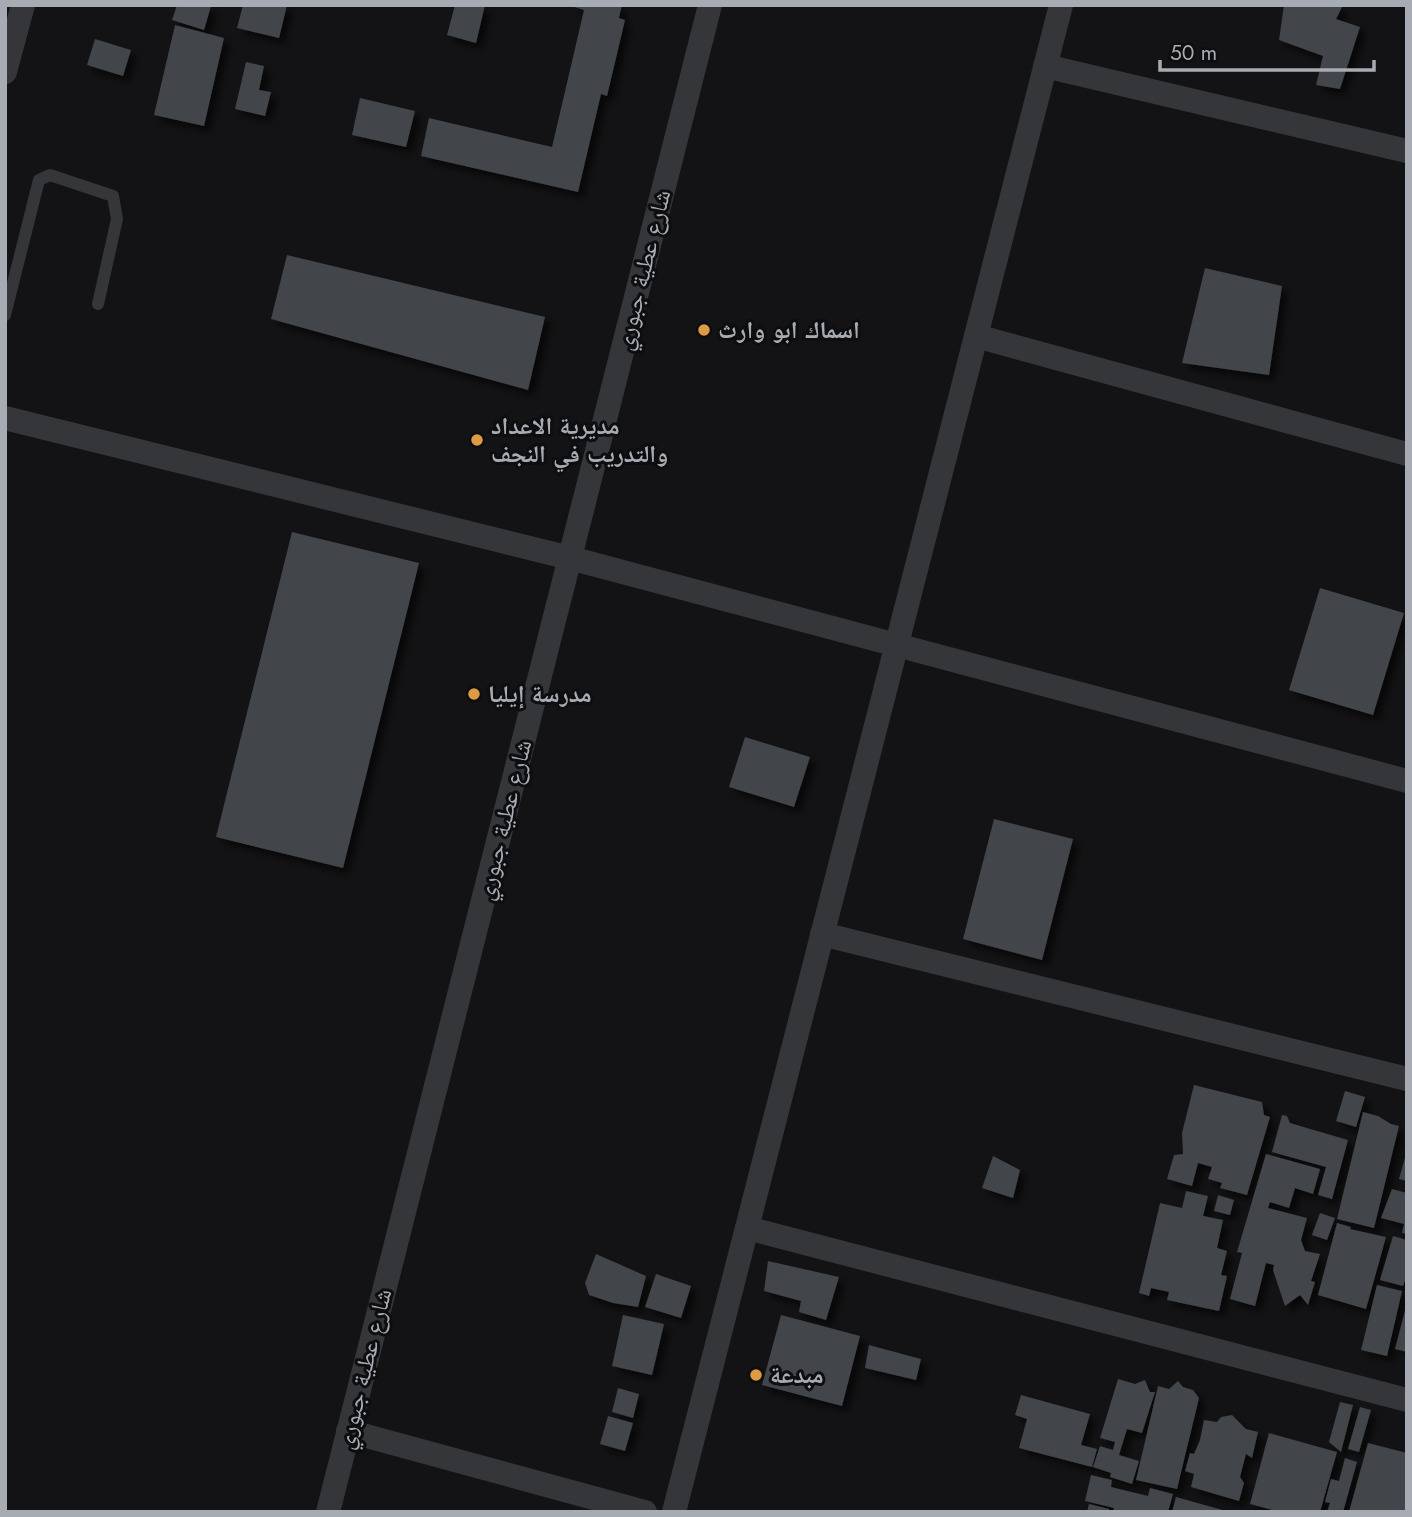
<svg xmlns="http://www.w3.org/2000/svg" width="1412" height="1517" font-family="Jost,'Noto Naskh Arabic',sans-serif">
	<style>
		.building { fill: #424448; filter: url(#shadow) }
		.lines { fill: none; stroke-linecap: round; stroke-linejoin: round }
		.service { stroke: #353639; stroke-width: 12 }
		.minor { stroke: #353639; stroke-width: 24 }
		.poi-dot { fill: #dc9b44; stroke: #0e0e10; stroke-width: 2.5 }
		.labels { text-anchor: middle; stroke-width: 6; stroke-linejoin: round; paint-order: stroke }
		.street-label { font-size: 24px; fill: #a7acb4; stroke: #0e0e10 }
		.poi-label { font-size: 24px; font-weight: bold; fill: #a7acb4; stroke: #0e0e10; text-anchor: start }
	</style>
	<defs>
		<filter id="shadow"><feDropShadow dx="6" dy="6" stdDeviation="3.5" flood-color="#0009"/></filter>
	</defs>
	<rect width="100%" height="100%" fill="#131315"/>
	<g class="building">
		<polygon points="177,5 211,6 204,30 172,20"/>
		<polygon points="243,5 287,5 279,38 237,28"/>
		<polygon points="455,5 485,5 476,43 447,35"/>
		<polygon points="568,5 622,5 619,18 625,20 607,96 601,94 578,192 421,156 429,118 552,147 584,10"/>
		<polygon points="1284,5 1343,5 1336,19 1360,27 1340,89 1316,85 1323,56 1279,40"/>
		<polygon points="175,25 224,38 204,126 154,115"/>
		<polygon points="95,39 131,50 123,76 87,65"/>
		<polygon points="246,62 264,66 259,90 271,92 265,116 235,109"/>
		<polygon points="360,98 415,111 406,147 352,135"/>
		<polygon points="287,255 545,317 528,390 271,319"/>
		<polygon points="1205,268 1282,286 1269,375 1182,363"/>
		<polygon points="292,532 419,563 343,868 216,837"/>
		<polygon points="1320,588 1404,613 1373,715 1289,690"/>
		<polygon points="745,737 810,757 794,807 729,787"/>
		<polygon points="994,819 1073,839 1042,960 963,939"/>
		<polygon points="1194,1085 1262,1102 1264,1115 1270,1117 1247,1195 1220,1188 1222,1183 1208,1179 1212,1167 1198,1163 1192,1186 1167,1179 1174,1155 1183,1154 1182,1133"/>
		<polygon points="1345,1091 1365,1097 1356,1127 1336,1121"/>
		<polygon points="1363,1112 1378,1116 1391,1124 1399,1126 1374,1228 1337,1219"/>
		<polygon points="1282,1115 1287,1116 1290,1123 1348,1140 1332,1199 1318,1195 1326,1167 1272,1152"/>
		<polygon points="1266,1154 1320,1169 1313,1194 1295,1188 1289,1208 1270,1202 1268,1208 1307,1218 1301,1240 1305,1251 1320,1254 1311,1281 1315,1282 1308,1305 1300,1295 1285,1306 1273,1270 1274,1265 1266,1263 1255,1306 1230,1299 1242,1253 1237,1252"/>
		<polygon points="1406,1154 1407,1155 1407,1181 1399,1179"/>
		<polygon points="993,1156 1020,1170 1013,1198 982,1188"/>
		<polygon points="1392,1189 1407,1193 1407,1234 1402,1233 1404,1224 1381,1218"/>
		<polygon points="1186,1191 1208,1196 1203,1216 1223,1220 1217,1248 1227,1251 1221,1275 1227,1276 1219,1311 1167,1300 1169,1292 1151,1288 1149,1296 1139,1293 1160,1203 1182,1208"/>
		<polygon points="1218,1195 1234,1200 1230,1215 1214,1211"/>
		<polygon points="1320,1213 1335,1218 1327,1240 1312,1235"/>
		<polygon points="1337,1223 1351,1227 1350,1229 1386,1237 1366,1309 1318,1295"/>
		<polygon points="1393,1236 1407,1240 1407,1275 1403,1286 1380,1280"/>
		<polygon points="596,1254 646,1276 638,1307 613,1303 589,1295 585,1283"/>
		<polygon points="768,1261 839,1277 826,1320 799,1312 801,1301 764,1291"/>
		<polygon points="656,1274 691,1286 681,1318 645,1307"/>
		<polygon points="1377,1285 1402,1291 1387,1356 1361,1350"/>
		<polygon points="1406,1307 1407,1307 1407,1352 1395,1349"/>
		<polygon points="623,1315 664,1324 652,1375 612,1366"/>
		<polygon points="781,1315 860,1336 842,1406 762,1385"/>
		<polygon points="869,1345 921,1359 916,1380 865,1368"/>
		<polygon points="1118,1379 1135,1384 1145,1380 1150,1392 1155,1392 1142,1433 1127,1429 1119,1455 1139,1461 1132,1484 1110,1477 1111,1473 1093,1467 1100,1446 1113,1450 1115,1442 1100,1438"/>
		<polygon points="1178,1381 1183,1387 1193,1390 1199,1398 1177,1489 1136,1480 1158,1386 1169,1389"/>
		<polygon points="618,1388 639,1394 633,1418 612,1412"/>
		<polygon points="1021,1395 1090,1414 1081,1445 1097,1449 1092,1467 1019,1448 1027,1419 1015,1415"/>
		<polygon points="1340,1402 1353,1405 1341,1452 1329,1442"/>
		<polygon points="1360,1407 1371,1410 1359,1452 1348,1449"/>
		<polygon points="1232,1415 1246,1429 1258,1432 1252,1458 1246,1454 1240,1477 1244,1483 1239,1501 1191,1487 1194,1474 1185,1471 1190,1453 1194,1454 1200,1440 1204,1420 1217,1422 1221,1417"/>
		<polygon points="608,1416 633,1423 625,1451 600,1444"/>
		<polygon points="1269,1433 1337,1452 1320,1512 1280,1512 1250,1504"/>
		<polygon points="1368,1443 1407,1453 1407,1512 1349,1512"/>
		<polygon points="1345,1458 1357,1462 1343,1512 1327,1512 1330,1503 1325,1502 1331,1479 1339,1481"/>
		<polygon points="1091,1475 1112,1480 1111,1487 1148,1496 1150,1488 1173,1494 1168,1512 1113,1512 1114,1508 1085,1501"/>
		<polygon points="1176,1497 1226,1511 1226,1512 1172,1512"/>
		<polygon points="1089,1504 1109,1509 1109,1512 1087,1512"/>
	</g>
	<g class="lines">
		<polyline class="service" points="5,315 39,180 50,175 113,196 117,219 98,304"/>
		<g class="minor">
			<polyline points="1045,66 1407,151"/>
			<polyline points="5,72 23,5"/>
			<polyline points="976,336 1407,454"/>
			<polyline points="5,418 570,558 1407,781"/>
			<polyline points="822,934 1407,1079"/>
			<polyline points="747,1228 1407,1400"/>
			<polyline points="348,1431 645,1512"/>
			<polyline points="328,1512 710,5"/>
			<polyline points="674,1512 1061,5"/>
		</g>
	</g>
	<g class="poi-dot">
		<circle cx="704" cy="330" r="7"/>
		<circle cx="477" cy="440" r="7"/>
		<circle cx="474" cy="694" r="7"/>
		<circle cx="756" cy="1375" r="7"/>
	</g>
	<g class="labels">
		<g class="street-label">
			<text transform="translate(643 270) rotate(-76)" y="8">شارع عطية جبوري</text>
			<text transform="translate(504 820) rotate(-76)" y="8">شارع عطية جبوري</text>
			<text transform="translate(364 1369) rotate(-76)" y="8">شارع عطية جبوري</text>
		</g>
		<g class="poi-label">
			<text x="718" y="338">اسماك ابو وارث</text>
			<text x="491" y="434">مديرية الاعداد<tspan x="491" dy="28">والتدريب في النجف</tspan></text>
			<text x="488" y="702">مدرسة إيليا</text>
			<text x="770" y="1383">مبدعة</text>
		</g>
	</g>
	<rect width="1412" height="1517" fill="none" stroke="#a7acb4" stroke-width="14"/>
	<path d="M1160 60v10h214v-10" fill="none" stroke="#a7acb4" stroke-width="3.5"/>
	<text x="1170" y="60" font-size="21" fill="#a7acb4" stroke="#0e0e10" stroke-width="5" paint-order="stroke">50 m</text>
</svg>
